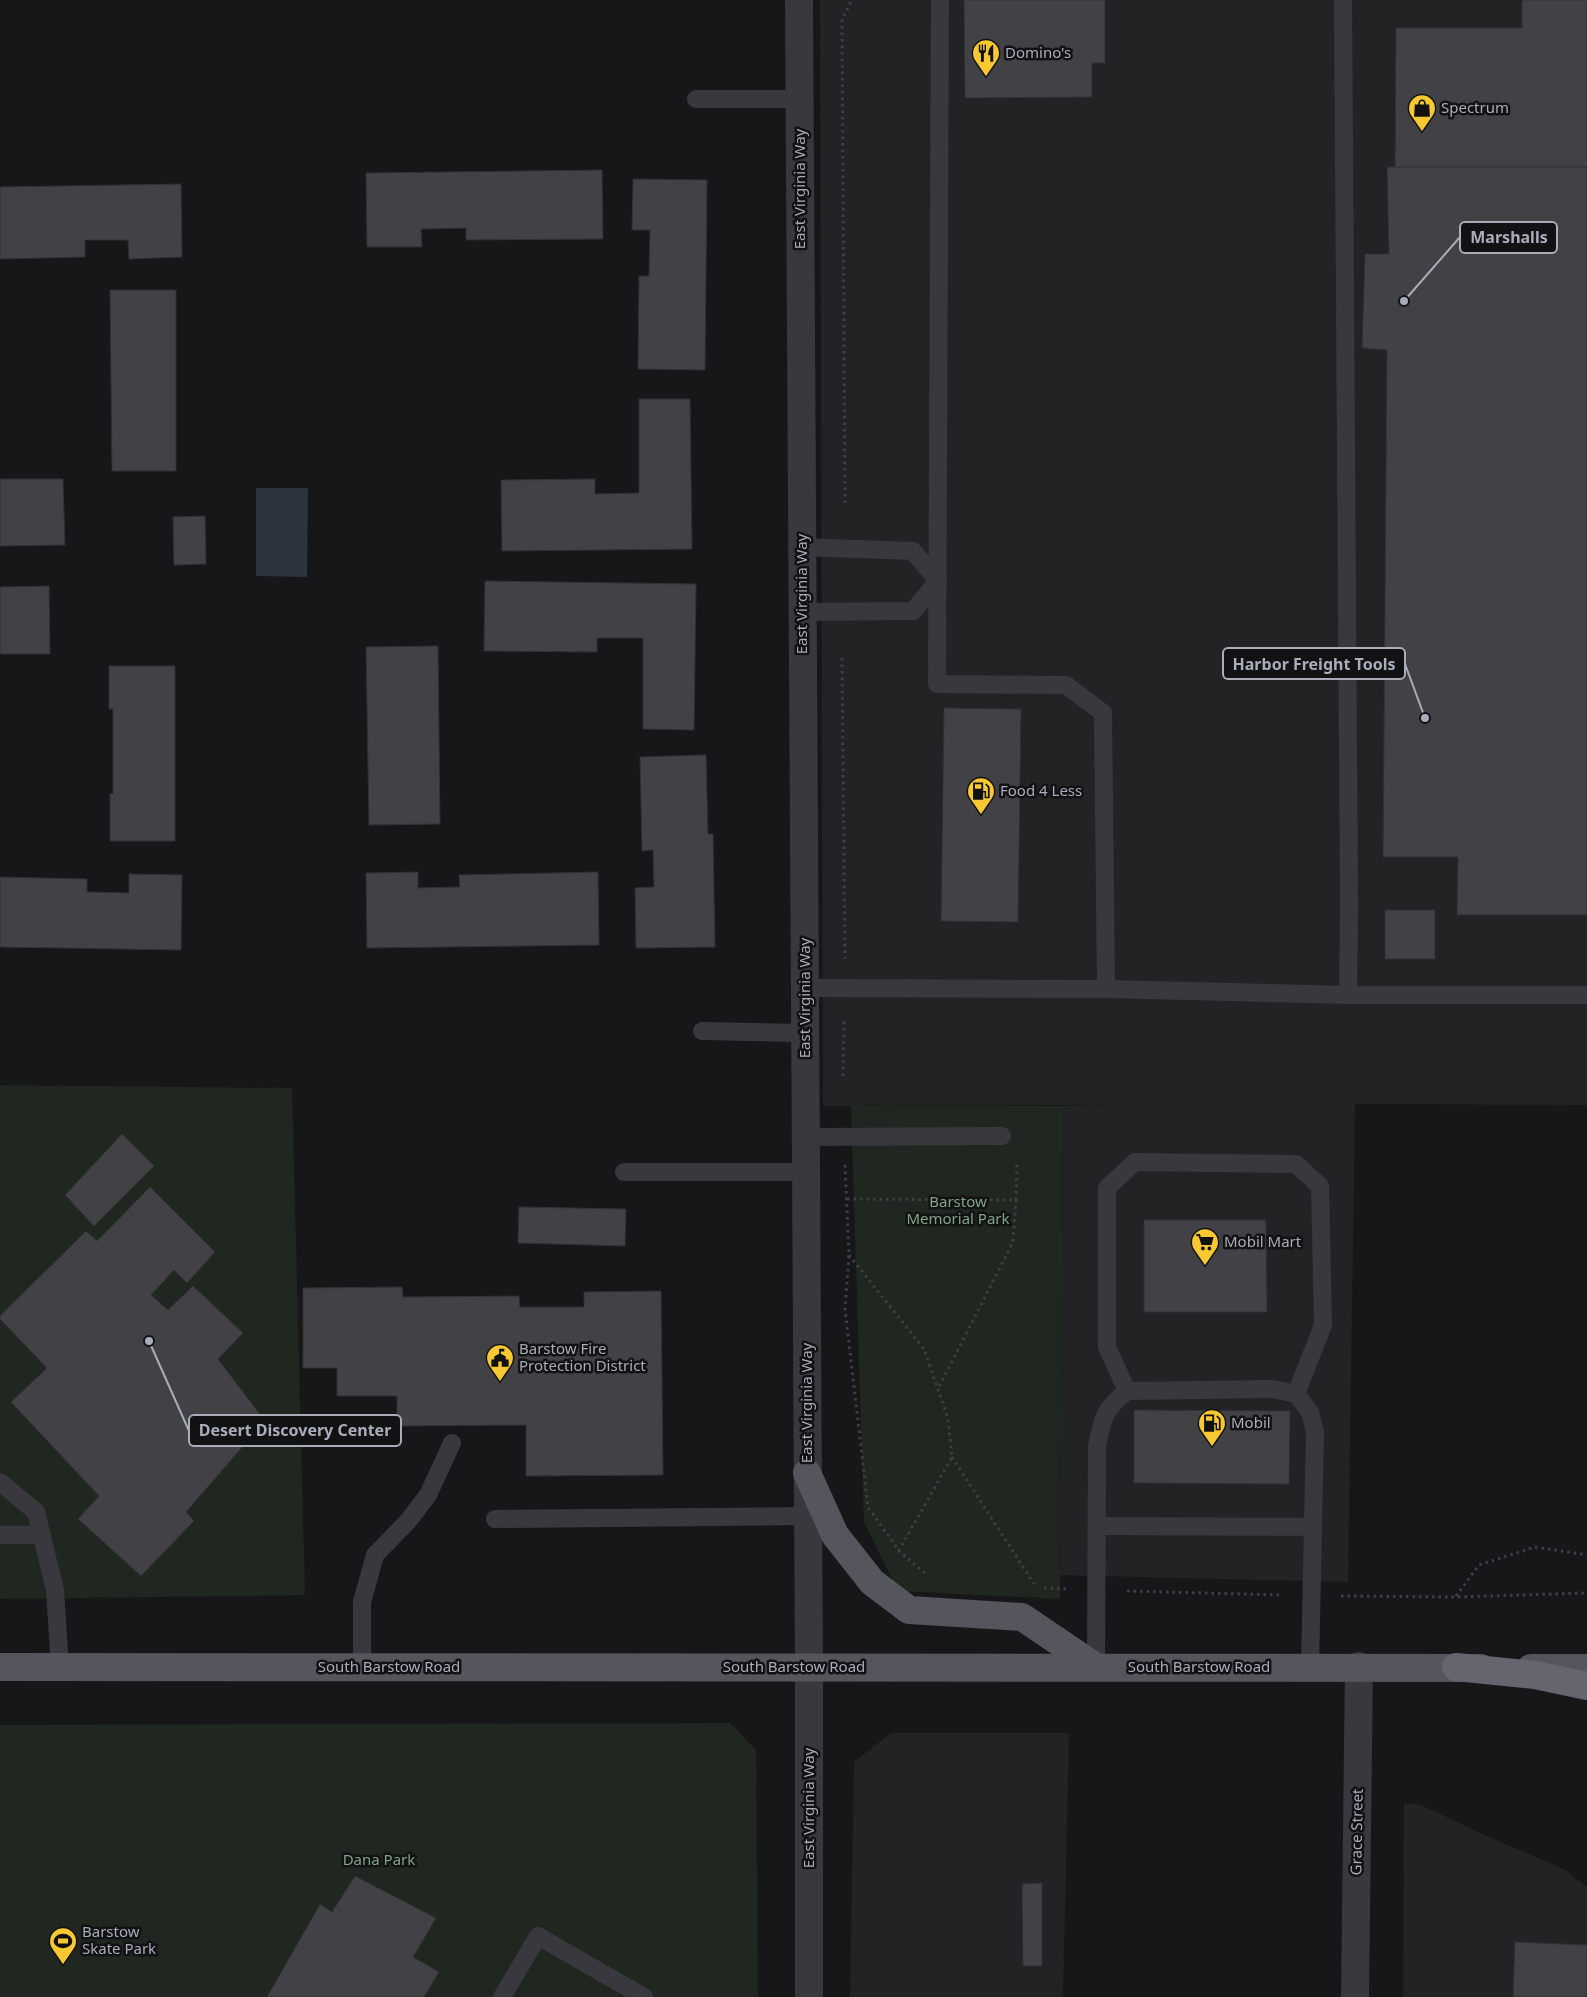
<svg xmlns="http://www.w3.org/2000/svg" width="1587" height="1997" font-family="'Noto Sans',sans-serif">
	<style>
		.built { fill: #232326 }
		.green { fill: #1f2720 }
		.water { fill: #2c343d }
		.building { fill: #414146; stroke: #313135 }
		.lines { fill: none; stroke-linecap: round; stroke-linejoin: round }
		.path { stroke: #3e3f45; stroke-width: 3; stroke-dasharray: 2.5 4; stroke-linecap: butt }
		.service { stroke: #38383e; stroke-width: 18 }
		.minor { stroke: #38383e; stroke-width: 28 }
		.tertiary { stroke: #38383e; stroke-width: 28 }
		.primary { stroke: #54555d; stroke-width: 28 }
		.motorway { stroke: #64656f; stroke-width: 28 }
		.labels { text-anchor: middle; stroke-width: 5; stroke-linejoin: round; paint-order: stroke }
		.poi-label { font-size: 15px; fill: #a9acb9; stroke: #121214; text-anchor: start }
		.street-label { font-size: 15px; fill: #a9acb9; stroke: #121214 }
		.park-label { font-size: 15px; fill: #7fa585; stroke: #121214 }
		.leader { fill: none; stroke: #a9acb9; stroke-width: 2 }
		.callout-dot { fill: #a9acb9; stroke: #121214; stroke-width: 2 }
		.callout { fill: #121214; stroke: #a9acb9; stroke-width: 2 }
		.callout-label { font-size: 16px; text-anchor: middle; font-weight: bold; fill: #a9acb9 }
	</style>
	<rect width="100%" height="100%" fill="#171719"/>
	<g class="built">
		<polygon points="820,0 1587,0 1587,1105 1355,1104 1348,1582 1060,1575 1063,1106 1114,1105 823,1106"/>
		<polygon points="891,1733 1069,1733 1063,1997 850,1997 854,1762"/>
		<polygon points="1404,1803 1421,1805 1491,1838 1564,1869 1587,1887 1587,1997 1403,1997"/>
	</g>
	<g class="green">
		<polygon points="0,1085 292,1088 305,1595 0,1599"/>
		<polygon points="851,1106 1063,1106 1060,1599 898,1591 864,1522"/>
		<polygon points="730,1723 756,1750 758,1997 0,1997 0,1725"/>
	</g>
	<polygon class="water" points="256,488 308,488 307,577 256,576"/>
	<g class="building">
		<polygon points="964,0 1105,0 1105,63 1092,63 1092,97 965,98"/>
		<polygon points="1522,0 1587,0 1587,167 1395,167 1396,28 1522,28"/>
		<polygon points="1387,167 1587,167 1587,915 1457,915 1458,857 1383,857 1387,350 1362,348 1365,254 1389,254"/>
		<polygon points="602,170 603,239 466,240 466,228 421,229 422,247 367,247 366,173"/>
		<polygon points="633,179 707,180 705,370 638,369 639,276 649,276 650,230 632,230"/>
		<polygon points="181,184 182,257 129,259 128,240 85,240 85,257 0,259 0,187"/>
		<polygon points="110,290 176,290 176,471 112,471"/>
		<polygon points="639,399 690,399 692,549 502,551 501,480 595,479 595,494 639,493"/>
		<polygon points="0,479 63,479 65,545 0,546"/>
		<polygon points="205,516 206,564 174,565 173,517"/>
		<polygon points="485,581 696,584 694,730 643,729 643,638 597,638 597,652 484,651"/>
		<polygon points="49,586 50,654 0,654 0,587"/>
		<polygon points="438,646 440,824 369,825 366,647"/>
		<polygon points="109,666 175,666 175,841 110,841 110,794 113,794 113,709 109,709"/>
		<polygon points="944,708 1021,709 1018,922 941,921"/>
		<polygon points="706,755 708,834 713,834 715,947 636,948 635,888 654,887 653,850 642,851 640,757"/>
		<polygon points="418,872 418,888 460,887 459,875 598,872 599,945 367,948 366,873"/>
		<polygon points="129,874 182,875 181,950 0,947 0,877 87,879 87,892 129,893"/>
		<rect x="1385" y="910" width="50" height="49"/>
		<polygon points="122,1134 154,1166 94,1226 65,1195"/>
		<polygon points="150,1187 215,1252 187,1283 174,1270 151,1295 168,1310 193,1286 243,1333 218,1359 265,1421 186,1512 194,1521 141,1576 78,1519 99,1496 11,1402 47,1368 0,1319 0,1316 86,1231 97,1241"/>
		<polygon points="519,1207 626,1209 625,1246 518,1243"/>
		<polygon points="1144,1220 1266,1220 1267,1312 1144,1312"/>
		<polygon points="402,1287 403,1297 519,1296 520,1307 584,1307 584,1292 661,1291 663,1475 526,1476 526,1425 397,1426 397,1396 337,1396 337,1368 303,1368 303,1288"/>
		<polygon points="1134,1410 1290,1411 1289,1484 1134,1483"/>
		<polygon points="355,1876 436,1918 413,1957 439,1972 424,1997 267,1997 320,1904 332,1912"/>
		<polygon points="1042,1883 1042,1966 1023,1966 1022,1884"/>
		<polygon points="1515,1942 1587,1945 1587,1997 1513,1997"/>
	</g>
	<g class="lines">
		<g class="path">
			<polyline points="845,503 842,19 852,0"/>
			<polyline points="842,658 845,959"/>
			<polyline points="843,1076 844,1018"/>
			<polyline points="845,1165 849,1255 845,1309 868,1507 899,1551 927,1575"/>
			<polyline points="847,1199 1016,1200 1013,1242 938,1389"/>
			<polyline points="1016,1200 1017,1161"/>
			<polyline points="849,1255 924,1349 948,1418 952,1457 898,1552"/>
			<polyline points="952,1457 1034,1584"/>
			<polyline points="1044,1588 1068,1589"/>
			<polyline points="1127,1591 1283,1595"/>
			<polyline points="1341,1596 1456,1597 1587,1593"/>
			<polyline points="1456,1596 1479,1565 1535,1547 1587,1555"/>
		</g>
		<g class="service">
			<polyline points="940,0 937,684 1066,685 1103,713 1106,989"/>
			<polyline points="1343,0 1349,903 1348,995"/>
			<polyline points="696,99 800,99"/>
			<polyline points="802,547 913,551 938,581 913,611 802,612"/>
			<polyline points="805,988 1106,989 1348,995 1587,995"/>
			<polyline points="702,1031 805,1033"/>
			<polyline points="806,1137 1002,1136"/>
			<polyline points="624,1172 806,1172"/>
			<polyline points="1127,1391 1107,1347 1107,1188 1135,1162 1296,1164 1320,1186 1323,1325 1296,1394"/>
			<polyline points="0,1482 36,1512 55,1590 60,1667"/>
			<polyline points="495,1519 808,1516"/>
			<polyline points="1097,1526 1313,1527"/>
			<polyline points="0,1535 42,1535"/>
			<polyline points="362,1667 362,1602 375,1555 408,1521 428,1495 452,1443"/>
			<path d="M1096,1667L1097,1446C1103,1416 1104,1410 1127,1391L1273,1389L1296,1394L1310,1412L1315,1432L1310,1667"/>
			<polyline points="502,1997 538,1936 644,1997"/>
		</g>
		<g class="minor">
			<polyline points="809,1667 809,1997"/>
			<polyline points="1355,1997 1359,1666"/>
		</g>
		<polyline class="tertiary" points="799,0 809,1667"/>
		<g class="primary">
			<polyline points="807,1473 835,1535 872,1582 909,1610 1022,1617 1096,1667"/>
			<polyline points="0,1667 1481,1668"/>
			<polyline points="1531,1668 1587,1668"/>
		</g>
		<polyline class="motorway" points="1456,1667 1535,1675 1587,1686"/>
	</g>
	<defs>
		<g id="restaurant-pin" transform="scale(1.4375)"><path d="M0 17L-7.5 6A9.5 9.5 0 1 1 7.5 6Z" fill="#f7c831" stroke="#121214"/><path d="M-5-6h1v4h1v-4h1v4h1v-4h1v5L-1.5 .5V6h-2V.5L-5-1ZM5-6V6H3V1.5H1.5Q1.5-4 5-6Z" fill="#111"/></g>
		<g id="shop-pin" transform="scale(1.4375)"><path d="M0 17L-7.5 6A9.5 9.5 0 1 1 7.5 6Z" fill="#f7c831" stroke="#121214"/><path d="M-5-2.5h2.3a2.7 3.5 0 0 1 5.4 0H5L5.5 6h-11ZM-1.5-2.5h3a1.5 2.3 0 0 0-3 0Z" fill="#111"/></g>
		<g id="fuel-pin" transform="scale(1.4375)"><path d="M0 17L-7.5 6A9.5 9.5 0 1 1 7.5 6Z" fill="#f7c831" stroke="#121214"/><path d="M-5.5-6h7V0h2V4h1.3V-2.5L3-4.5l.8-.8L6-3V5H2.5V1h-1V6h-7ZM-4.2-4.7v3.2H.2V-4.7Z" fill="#111"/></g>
		<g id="supermarket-pin" transform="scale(1.4375)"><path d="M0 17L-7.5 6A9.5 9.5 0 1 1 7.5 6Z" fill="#f7c831" stroke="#121214"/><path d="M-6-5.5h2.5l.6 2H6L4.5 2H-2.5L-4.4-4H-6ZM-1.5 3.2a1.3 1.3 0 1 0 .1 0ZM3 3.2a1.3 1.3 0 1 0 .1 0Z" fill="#111"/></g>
		<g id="civic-pin" transform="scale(1.4375)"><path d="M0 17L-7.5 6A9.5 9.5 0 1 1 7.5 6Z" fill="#f7c831" stroke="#121214"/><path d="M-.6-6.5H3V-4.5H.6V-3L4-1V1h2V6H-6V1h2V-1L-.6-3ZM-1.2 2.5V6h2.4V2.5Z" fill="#111"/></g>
		<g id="stadium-pin" transform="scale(1.4375)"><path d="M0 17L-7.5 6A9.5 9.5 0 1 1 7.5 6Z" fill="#f7c831" stroke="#121214"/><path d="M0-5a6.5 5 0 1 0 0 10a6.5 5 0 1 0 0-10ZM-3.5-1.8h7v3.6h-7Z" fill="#111"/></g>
	</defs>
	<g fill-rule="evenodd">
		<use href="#restaurant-pin" x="986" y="53"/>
		<use href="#shop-pin" x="1422" y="108"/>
		<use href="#fuel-pin" x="981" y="791"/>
		<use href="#supermarket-pin" x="1205" y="1242"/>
		<use href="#civic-pin" x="500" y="1358"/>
		<use href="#fuel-pin" x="1212" y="1423"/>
		<use href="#stadium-pin" x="63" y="1941"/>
	</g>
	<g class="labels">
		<g class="poi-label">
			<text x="1005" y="58">Domino's</text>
			<text x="1441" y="113">Spectrum</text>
			<text x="1000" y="796">Food 4 Less</text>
			<text x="1224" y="1247">Mobil Mart</text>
			<text x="519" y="1354">Barstow Fire<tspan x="519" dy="17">Protection District</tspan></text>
			<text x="1231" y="1428">Mobil</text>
			<text x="82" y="1937">Barstow<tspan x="82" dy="17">Skate Park</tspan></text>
		</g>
		<g class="street-label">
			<text transform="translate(800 189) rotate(-90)" y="5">East Virginia Way</text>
			<text transform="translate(802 594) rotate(-90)" y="5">East Virginia Way</text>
			<text transform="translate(805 998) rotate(-90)" y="5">East Virginia Way</text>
			<text transform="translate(807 1403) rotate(-90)" y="5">East Virginia Way</text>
			<text x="389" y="1672">South Barstow Road</text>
			<text x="794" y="1672">South Barstow Road</text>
			<text x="1199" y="1672">South Barstow Road</text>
			<text transform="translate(809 1808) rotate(-90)" y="5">East Virginia Way</text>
			<text transform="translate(1357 1832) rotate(-89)" y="5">Grace Street</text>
		</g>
		<g class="park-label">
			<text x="958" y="1207">Barstow<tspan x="958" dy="17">Memorial Park</tspan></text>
			<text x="379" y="1865">Dana Park</text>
		</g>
	</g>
	<path class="leader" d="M1404 301L1460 237M1425 718L1405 664M149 1341L189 1431"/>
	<g class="callout-dot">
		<circle cx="1404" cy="301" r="5"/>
		<circle cx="1425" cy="718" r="5"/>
		<circle cx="149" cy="1341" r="5"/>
	</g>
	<g class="callout">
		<rect x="1460" y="222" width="97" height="31" rx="5"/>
		<rect x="1223" y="648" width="182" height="31" rx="5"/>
		<rect x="189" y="1415" width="212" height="31" rx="5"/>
	</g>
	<g class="callout-label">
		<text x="1509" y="243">Marshalls</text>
		<text x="1314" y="670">Harbor Freight Tools</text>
		<text x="295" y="1436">Desert Discovery Center</text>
	</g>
</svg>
